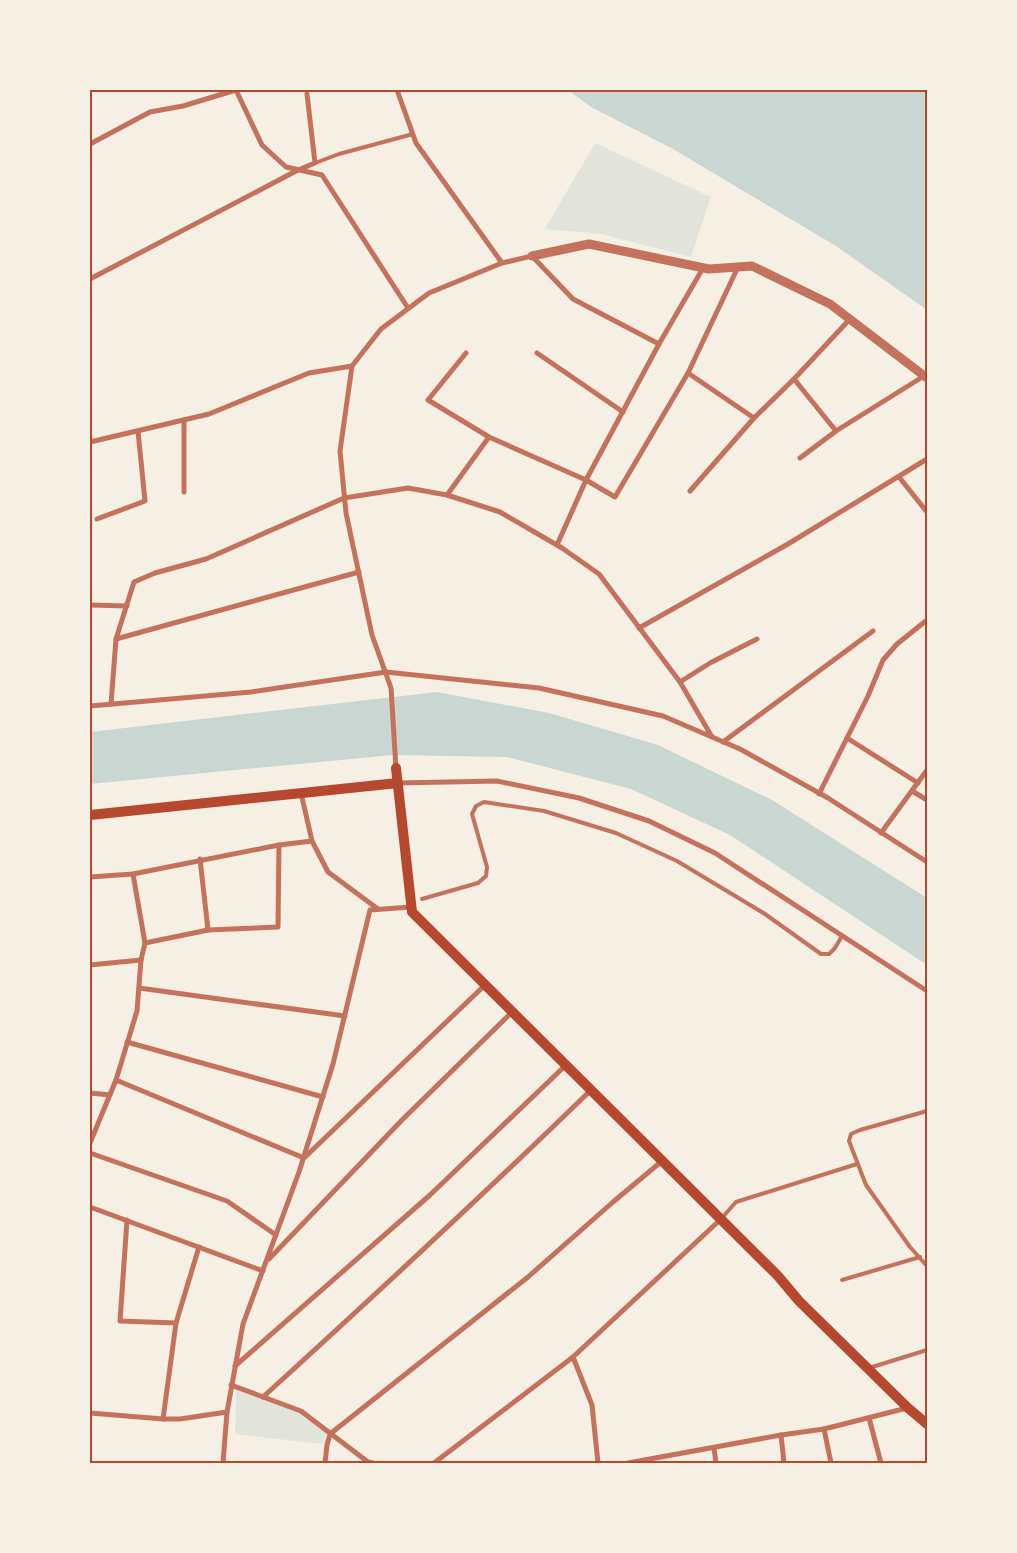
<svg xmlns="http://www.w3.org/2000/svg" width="1017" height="1553" font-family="'Archivo Narrow',sans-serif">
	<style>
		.green { fill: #e2e4dc }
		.water { fill: #c9d6d2 }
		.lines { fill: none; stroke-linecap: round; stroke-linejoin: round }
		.service { stroke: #c5725c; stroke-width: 4 }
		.minor { stroke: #c5725c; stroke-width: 5 }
		.tertiary { stroke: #c5725c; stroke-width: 9 }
		.secondary { stroke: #b5482f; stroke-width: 10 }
		.neatline { fill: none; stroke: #b5482f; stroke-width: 2 }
	</style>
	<rect width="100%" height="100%" fill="#f6efe4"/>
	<g class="green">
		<polygon points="595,143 711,197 691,257 601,234 545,229"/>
		<polygon points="236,1387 301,1411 327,1433 322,1444 235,1434"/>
	</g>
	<g class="water">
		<polygon points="568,90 927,90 927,310 836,246 673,149 591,107"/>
		<polygon points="437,692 549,713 658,745 772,800 927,898 927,965 730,835 631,789 507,757 393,755 90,784 90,732"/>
	</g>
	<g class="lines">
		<g class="service">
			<polyline points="315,163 339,154 413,134"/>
			<polyline points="422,899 478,883 486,876 487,867 472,814 476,806 484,802 544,811 616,833 677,861 765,914 821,954 829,954 835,948 842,936"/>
			<polyline points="927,1111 860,1130 851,1134 849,1141 866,1185 910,1247 927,1266"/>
			<polyline points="721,1219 736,1202 857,1164"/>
			<polyline points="842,1280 920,1257"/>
			<polyline points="869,1368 927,1350"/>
		</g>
		<g class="minor">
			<polyline points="236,90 262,145 286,167 322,175 408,308"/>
			<polyline points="397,90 416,143 502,263"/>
			<polyline points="90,144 150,112 183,106 236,90"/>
			<polyline points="90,279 298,170 315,163 307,94"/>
			<polyline points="466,353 428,400 489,437 586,480 615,497 688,373 738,267"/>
			<polyline points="537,353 623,412"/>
			<polyline points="352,366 340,451 346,513 372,635 391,688 396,768"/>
			<polyline points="688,373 754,418"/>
			<polyline points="794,379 836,431"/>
			<polyline points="184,420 184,492"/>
			<polyline points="90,442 209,414 309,373 352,366 381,329 429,293 502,263 532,256 573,299 659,344"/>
			<polyline points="800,458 836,431 924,376"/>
			<polyline points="899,477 927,512"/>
			<polyline points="690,491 754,418 794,379 850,319"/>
			<polyline points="447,495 489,437"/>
			<polyline points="97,519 145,501 138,431"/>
			<polyline points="557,545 586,480 659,344 703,268"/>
			<polyline points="90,605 127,606"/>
			<polyline points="639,628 788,544 927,459"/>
			<polyline points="116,639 359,572"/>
			<polyline points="680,682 710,663 757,639"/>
			<polyline points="111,704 116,639 134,582 155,573 206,559 344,498 408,488 447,495 500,512 562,548 599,574 680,682 712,737"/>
			<polyline points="90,706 251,692 386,672 539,688 663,716 740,749 828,798 927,862"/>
			<polyline points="847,738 918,783"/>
			<polyline points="723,742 873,631"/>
			<polyline points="398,783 497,781 579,798 649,821 715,853 927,991"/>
			<polyline points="912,791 927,800"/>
			<polyline points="301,793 312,841 328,872 378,909"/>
			<polyline points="819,794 868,696 883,660 897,644 927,620"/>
			<polyline points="881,833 927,770"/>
			<polyline points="200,859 208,930"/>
			<polyline points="90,877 133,874 279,845 312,841"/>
			<polyline points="145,943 208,930 278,927 279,845"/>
			<polyline points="90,965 141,960"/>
			<polyline points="139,988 345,1016"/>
			<polyline points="127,1042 323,1097"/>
			<polyline points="116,1080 304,1158 485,985"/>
			<polyline points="90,1093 110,1095"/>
			<polyline points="90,1143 116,1080 137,1011 141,960 145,943 133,874"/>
			<polyline points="90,1153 227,1201 276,1235"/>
			<polyline points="90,1207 263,1271"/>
			<polyline points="127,1220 120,1321 176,1323"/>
			<polyline points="269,1259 402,1120 512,1012"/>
			<polyline points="573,1357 592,1405 598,1463"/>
			<polyline points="235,1366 430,1195 566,1065"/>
			<polyline points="231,1385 301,1411 368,1462 373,1463"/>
			<path d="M263,1397C374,1296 484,1194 591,1090"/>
			<polyline points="90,1413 163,1419 180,1419 227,1412"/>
			<polyline points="869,1418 881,1463"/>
			<polyline points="163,1419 176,1323 199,1247"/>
			<polyline points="824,1429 831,1463"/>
			<polyline points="781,1435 784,1463"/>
			<polyline points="714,1448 716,1463"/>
			<polyline points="223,1463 227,1412 243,1324 299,1172 333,1064 370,910 411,907"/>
			<polyline points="325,1463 327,1445 330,1434 528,1277 613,1202 662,1161"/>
			<polyline points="434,1463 573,1357 721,1219"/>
			<polyline points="628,1463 781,1435 824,1429 907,1408"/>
		</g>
		<polyline class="tertiary" points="532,256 589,244 709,269 752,266 830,304 927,378"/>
		<g class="secondary">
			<polyline points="396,768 412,912 778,1276 799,1301 908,1408 927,1424"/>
			<polyline points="90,815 398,783"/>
		</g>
	</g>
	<rect width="1017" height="1553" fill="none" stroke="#f6efe4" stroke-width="182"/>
	<rect x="91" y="91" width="835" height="1371" class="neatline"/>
</svg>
